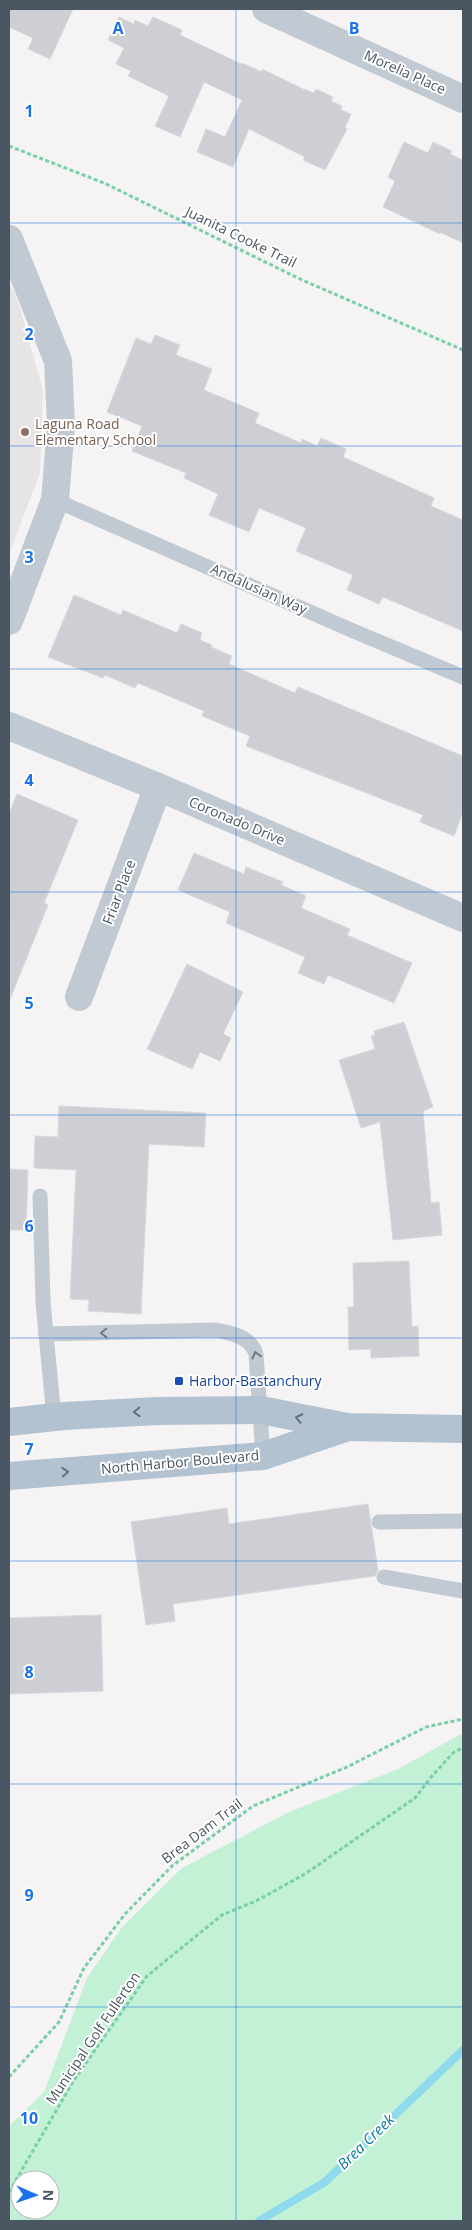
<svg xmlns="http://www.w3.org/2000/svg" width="472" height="2230" font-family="'Open Sans',sans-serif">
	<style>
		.education { fill: #e6e4e5 }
		.green { fill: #c3f1d5; fill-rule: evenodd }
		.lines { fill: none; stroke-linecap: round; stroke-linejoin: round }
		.stream { stroke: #90daee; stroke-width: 8 }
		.building { fill: #cdcfd5; stroke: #d7d9de }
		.path { stroke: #7ad0a6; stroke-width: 3; stroke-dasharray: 4 2.5; stroke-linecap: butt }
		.lane { stroke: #c1cad2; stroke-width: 15 }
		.street { stroke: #c1cad2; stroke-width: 28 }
		.primary { stroke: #b3c2d1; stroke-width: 28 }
		.oneway { stroke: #6e7983 }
		.oneway2 { stroke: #64717d }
		.grid { fill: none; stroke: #1a73e8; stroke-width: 1; stroke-opacity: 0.55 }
		.education-dot { fill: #8d6e63; stroke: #fff; stroke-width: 2 }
		.transit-dot { fill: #1a4fb4; stroke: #fff; stroke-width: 2 }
		.labels { text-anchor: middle; stroke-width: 4; stroke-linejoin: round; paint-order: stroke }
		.street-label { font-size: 14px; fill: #4a5661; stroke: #fff }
		.education-label { font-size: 14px; fill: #785e54; stroke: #fff; text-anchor: start }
		.transit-label { font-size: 14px; fill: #164399; stroke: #fff; text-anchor: start }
		.water-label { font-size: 15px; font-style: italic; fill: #0c7c9b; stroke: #fff }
		.grid-label { font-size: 16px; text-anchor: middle; font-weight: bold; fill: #1a73e8; stroke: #fff; stroke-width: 4; stroke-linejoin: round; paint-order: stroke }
	</style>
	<rect width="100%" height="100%" fill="#f5f3f3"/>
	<polygon class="education" points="9,282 18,301 43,391 40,473 9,554"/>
	<path class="green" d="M463,1733V2221H9V2126L44,2092L87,1978L122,1927L182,1868L289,1812L398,1769ZM20,2180H50V2210H20Z"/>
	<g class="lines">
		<polyline class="stream" points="259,2221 325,2182 463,2050"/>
	</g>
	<g class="building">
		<polygon points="9,9 73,9 50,59 28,49 33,38 9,27"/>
		<polygon points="119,17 134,24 135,20 148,26 153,17 182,30 180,35 241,64 242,63 262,72 262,69 303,89 314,93 316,89 333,97 331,101 342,106 341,110 351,114 345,128 347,129 325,170 303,160 305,157 249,129 233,167 197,152 206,129 225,137 242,100 204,82 180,137 155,126 169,96 128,76 131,71 116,64 124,48 108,40"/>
		<polygon points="404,142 428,153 433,142 452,151 450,154 463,160 463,243 440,232 440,234 383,207 395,181 388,177"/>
		<polygon points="155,335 180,345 176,355 212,369 204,390 259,413 255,423 301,443 302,439 317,446 321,438 346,449 343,457 434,498 431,506 463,520 463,631 383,597 379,604 347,590 353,575 296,551 306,528 259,508 249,532 209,515 218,494 184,478 186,473 132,451 142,426 107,412 136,338 151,344"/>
		<polygon points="74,595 121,615 123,610 177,633 181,624 202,633 200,640 212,645 211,647 232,656 229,664 295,693 298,687 463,756 463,812 454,836 420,822 423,815 246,746 250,736 202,716 204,711 138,683 135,688 105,675 103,678 48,657"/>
		<polygon points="17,794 78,820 44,903 48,905 10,999 9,814"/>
		<polygon points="194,853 244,874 246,867 283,882 281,885 306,896 301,908 350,929 347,935 412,963 394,1003 328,975 324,984 298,973 305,957 226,923 230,912 178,890"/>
		<polygon points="187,964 243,992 223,1034 231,1038 220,1061 200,1052 192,1069 147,1049"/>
		<polygon points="404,1022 433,1107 423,1111 431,1203 439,1202 442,1235 393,1240 380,1122 361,1128 339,1060 375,1049 371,1036 375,1035 374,1031"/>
		<polygon points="59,1106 206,1113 204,1147 149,1144 141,1314 88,1311 89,1300 70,1299 76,1170 34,1168 35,1136 58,1137"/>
		<polygon points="9,1169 28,1170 26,1230 9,1230"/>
		<polygon points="409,1261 412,1327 418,1326 419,1356 371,1358 371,1349 349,1350 348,1307 354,1307 353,1263"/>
		<polygon points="368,1504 378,1570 375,1576 173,1604 175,1621 146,1625 131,1522 227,1508 229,1524"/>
		<polygon points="101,1615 103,1691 9,1694 9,1618"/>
	</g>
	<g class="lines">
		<g class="path">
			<polyline points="9,146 104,183 300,279 463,350"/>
			<polyline points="9,2077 59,2022 84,1968 125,1914 172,1866 253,1806 347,1767 426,1727 463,1719"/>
			<polyline points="9,2192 74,2080 147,1976 222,1915 258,1900 305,1874 415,1798 432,1776 454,1752 463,1748"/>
		</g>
		<g class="lane">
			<polyline points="55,500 351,630 463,677"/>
			<polyline points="40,1196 43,1301 46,1334"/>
			<path d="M54,1417L46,1334L216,1330C233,1334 250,1336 256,1354L263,1456"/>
			<polyline points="379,1522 463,1521"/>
			<polyline points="384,1577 463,1591"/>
		</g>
		<g class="street">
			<polyline points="266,9 463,99"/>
			<polyline points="9,239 58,361 61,425 55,500 9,621"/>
			<polyline points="9,726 158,787 463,918"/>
			<polyline points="79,997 158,787"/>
		</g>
		<g class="primary">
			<polyline points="9,1422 64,1416 157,1411 261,1410 347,1427 463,1429"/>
			<polyline points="9,1476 263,1456 345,1428"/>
		</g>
	</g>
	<defs><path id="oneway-chevron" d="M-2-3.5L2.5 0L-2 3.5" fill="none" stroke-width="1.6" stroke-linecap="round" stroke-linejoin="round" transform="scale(1.25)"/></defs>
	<g class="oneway">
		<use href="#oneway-chevron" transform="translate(104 1333) rotate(179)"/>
		<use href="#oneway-chevron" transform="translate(256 1355) rotate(-105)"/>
	</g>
	<g class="oneway2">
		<use href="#oneway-chevron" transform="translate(137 1412) rotate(177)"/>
		<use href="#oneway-chevron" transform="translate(299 1418) rotate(-168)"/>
		<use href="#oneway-chevron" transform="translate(65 1472) rotate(-4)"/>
	</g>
	<path class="grid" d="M236,9V2221M9,223H463M9,446H463M9,669H463M9,892H463M9,1115H463M9,1338H463M9,1561H463M9,1784H463M9,2007H463"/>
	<circle class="education-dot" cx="25" cy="432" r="5"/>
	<rect class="transit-dot" x="174" y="1376" width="10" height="10" rx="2.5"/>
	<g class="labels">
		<g class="street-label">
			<text transform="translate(405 72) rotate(24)" y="5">Morelia Place</text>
			<text transform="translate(241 237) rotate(26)" y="5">Juanita Cooke Trail</text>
			<text transform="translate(259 589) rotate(24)" y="5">Andalusian Way</text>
			<text transform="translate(237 821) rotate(23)" y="5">Coronado Drive</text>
			<text transform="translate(119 892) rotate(-69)" y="5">Friar Place</text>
			<text transform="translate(180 1462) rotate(-5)" y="5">North Harbor Boulevard</text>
			<text transform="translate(202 1831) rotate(-37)" y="5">Brea Dam Trail</text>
			<text transform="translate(93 2038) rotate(-56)" y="5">Municipal Golf Fullerton</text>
		</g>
		<g class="education-label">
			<text x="35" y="429">Laguna Road<tspan x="35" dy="16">Elementary School</tspan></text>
		</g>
		<g class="transit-label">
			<text x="189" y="1386">Harbor-Bastanchury</text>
		</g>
		<g class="water-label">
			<text transform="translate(366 2142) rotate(-44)" y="5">Brea Creek</text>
		</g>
	</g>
	<g class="grid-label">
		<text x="118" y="34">A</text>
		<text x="354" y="34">B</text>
		<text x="29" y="117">1</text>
		<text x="29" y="340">2</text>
		<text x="29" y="563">3</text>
		<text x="29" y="786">4</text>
		<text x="29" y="1009">5</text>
		<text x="29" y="1232">6</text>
		<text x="29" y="1455">7</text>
		<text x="29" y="1678">8</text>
		<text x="29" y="1901">9</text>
		<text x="29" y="2124">10</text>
	</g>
	<rect width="472" height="2230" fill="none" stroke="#4a5661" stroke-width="20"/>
	<g transform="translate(35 2195) rotate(92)"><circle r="24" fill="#ffffff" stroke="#b7bbc0"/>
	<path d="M0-4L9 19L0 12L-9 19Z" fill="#1a73e8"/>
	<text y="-8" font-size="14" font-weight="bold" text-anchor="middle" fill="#4a5661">N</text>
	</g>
</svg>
